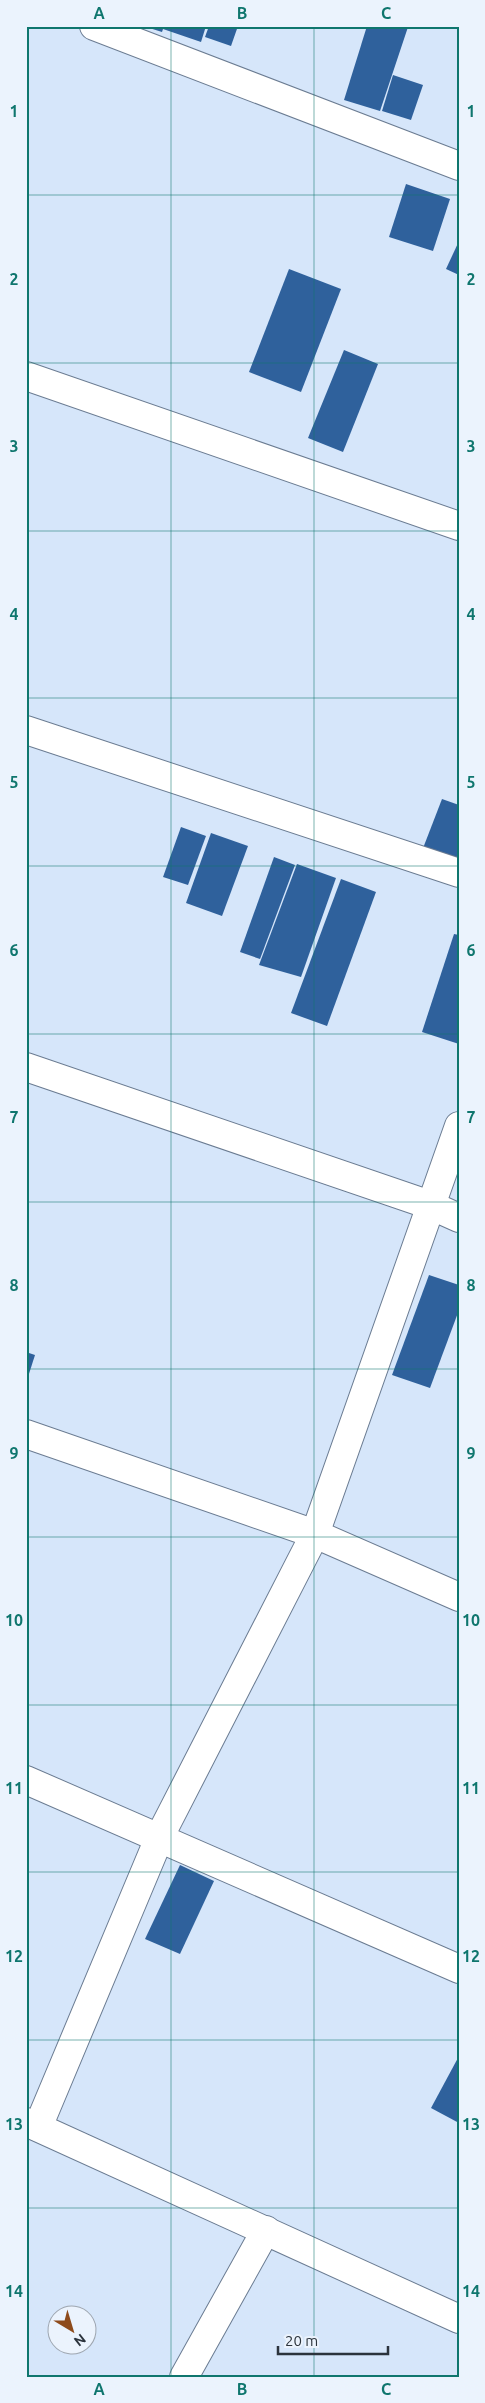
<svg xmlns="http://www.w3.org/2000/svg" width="485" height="2403" font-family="Ubuntu,sans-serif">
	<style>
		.building { fill: #2f619c }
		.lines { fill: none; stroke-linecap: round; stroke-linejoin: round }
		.minor-casing { stroke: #6b7c92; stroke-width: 30 }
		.tertiary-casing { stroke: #6b7c92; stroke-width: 30 }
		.minor { stroke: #fff; stroke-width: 28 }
		.tertiary { stroke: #fff; stroke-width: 28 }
		.grid { fill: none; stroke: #0f766e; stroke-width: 1; stroke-opacity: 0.55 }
		.neatline { fill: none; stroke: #0f766e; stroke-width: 2 }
		.grid-label { font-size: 16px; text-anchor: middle; font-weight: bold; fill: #0f766e }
	</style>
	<rect width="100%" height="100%" fill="#d6e6fa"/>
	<g class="building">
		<polygon points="143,26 206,26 201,42 163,29 162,32"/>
		<polygon points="209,26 238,26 231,46 205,37"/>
		<polygon points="367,26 408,27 380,111 344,100"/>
		<polygon points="393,75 423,85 411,120 382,111"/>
		<polygon points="406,184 450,199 433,251 389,237"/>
		<polygon points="459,241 459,275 446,269"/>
		<polygon points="289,269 341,289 301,392 249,372"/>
		<polygon points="344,350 378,364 343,452 308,438"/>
		<polygon points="442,799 459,805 459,854 453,869 420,856"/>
		<polygon points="181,827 206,836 188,885 163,877"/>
		<polygon points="211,833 248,846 222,916 186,903"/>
		<polygon points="274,857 295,865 260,959 240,952"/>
		<polygon points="297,864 336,878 301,977 259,965"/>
		<polygon points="341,879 376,892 327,1026 291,1013"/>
		<polygon points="454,934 459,935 459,1044 422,1032"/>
		<polygon points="429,1275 459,1285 459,1310 430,1388 392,1375"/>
		<polygon points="26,1352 35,1355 27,1380 26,1380"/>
		<polygon points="180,1865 214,1881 180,1954 145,1939"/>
		<polygon points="459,2056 459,2123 431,2108"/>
	</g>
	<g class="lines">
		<g class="minor-casing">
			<g id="minor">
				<polyline points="94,26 459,166"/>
				<polyline points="26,376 459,526"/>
				<polyline points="26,730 459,873"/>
				<polyline points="26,1067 430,1205 459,1218"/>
				<polyline points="26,1780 459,1969"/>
				<polyline points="26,2122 459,2319"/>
				<polyline points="38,2127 160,1836 315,1534 459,1126"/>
				<polyline points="184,2377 266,2230"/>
			</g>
		</g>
		<g class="tertiary-casing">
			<polyline id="tertiary" points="26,1434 315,1534 459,1597"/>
		</g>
		<use href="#minor" class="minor"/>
		<use href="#tertiary" class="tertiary"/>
	</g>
	<path class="grid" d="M171,26V2377M314,26V2377M26,195H459M26,363H459M26,531H459M26,698H459M26,866H459M26,1034H459M26,1202H459M26,1369H459M26,1537H459M26,1705H459M26,1872H459M26,2040H459M26,2208H459"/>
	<rect width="485" height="2403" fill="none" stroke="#ebf3fd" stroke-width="55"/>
	<g transform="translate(72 2330) rotate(142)"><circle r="24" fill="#ebf3fd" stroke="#9ea6b0"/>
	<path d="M0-4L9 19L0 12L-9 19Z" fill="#8e4b1c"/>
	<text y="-8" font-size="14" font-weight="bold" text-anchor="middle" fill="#2b333c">N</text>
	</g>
	<path d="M278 2346v8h110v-8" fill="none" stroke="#2b333c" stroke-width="2.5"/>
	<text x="285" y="2346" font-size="15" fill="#2b333c" stroke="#ebf3fd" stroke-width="4" paint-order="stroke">20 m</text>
	<rect x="28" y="28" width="430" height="2348" class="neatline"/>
	<g class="grid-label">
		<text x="99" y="19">A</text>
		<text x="242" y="19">B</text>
		<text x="386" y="19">C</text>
		<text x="14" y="117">1</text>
		<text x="471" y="117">1</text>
		<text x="14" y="285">2</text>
		<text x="471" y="285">2</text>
		<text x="14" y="452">3</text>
		<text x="471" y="452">3</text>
		<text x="14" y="620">4</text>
		<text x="471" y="620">4</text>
		<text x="14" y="788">5</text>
		<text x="471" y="788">5</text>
		<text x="14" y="956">6</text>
		<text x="471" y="956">6</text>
		<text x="14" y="1123">7</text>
		<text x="471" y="1123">7</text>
		<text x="14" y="1291">8</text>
		<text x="471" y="1291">8</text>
		<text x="14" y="1459">9</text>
		<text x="471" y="1459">9</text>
		<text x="14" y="1626">10</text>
		<text x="471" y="1626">10</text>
		<text x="14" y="1794">11</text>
		<text x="471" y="1794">11</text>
		<text x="14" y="1962">12</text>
		<text x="471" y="1962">12</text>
		<text x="14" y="2130">13</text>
		<text x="471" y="2130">13</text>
		<text x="14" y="2297">14</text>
		<text x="471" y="2297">14</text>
		<text x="99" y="2395">A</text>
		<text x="242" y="2395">B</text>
		<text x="386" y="2395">C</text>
	</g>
</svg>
